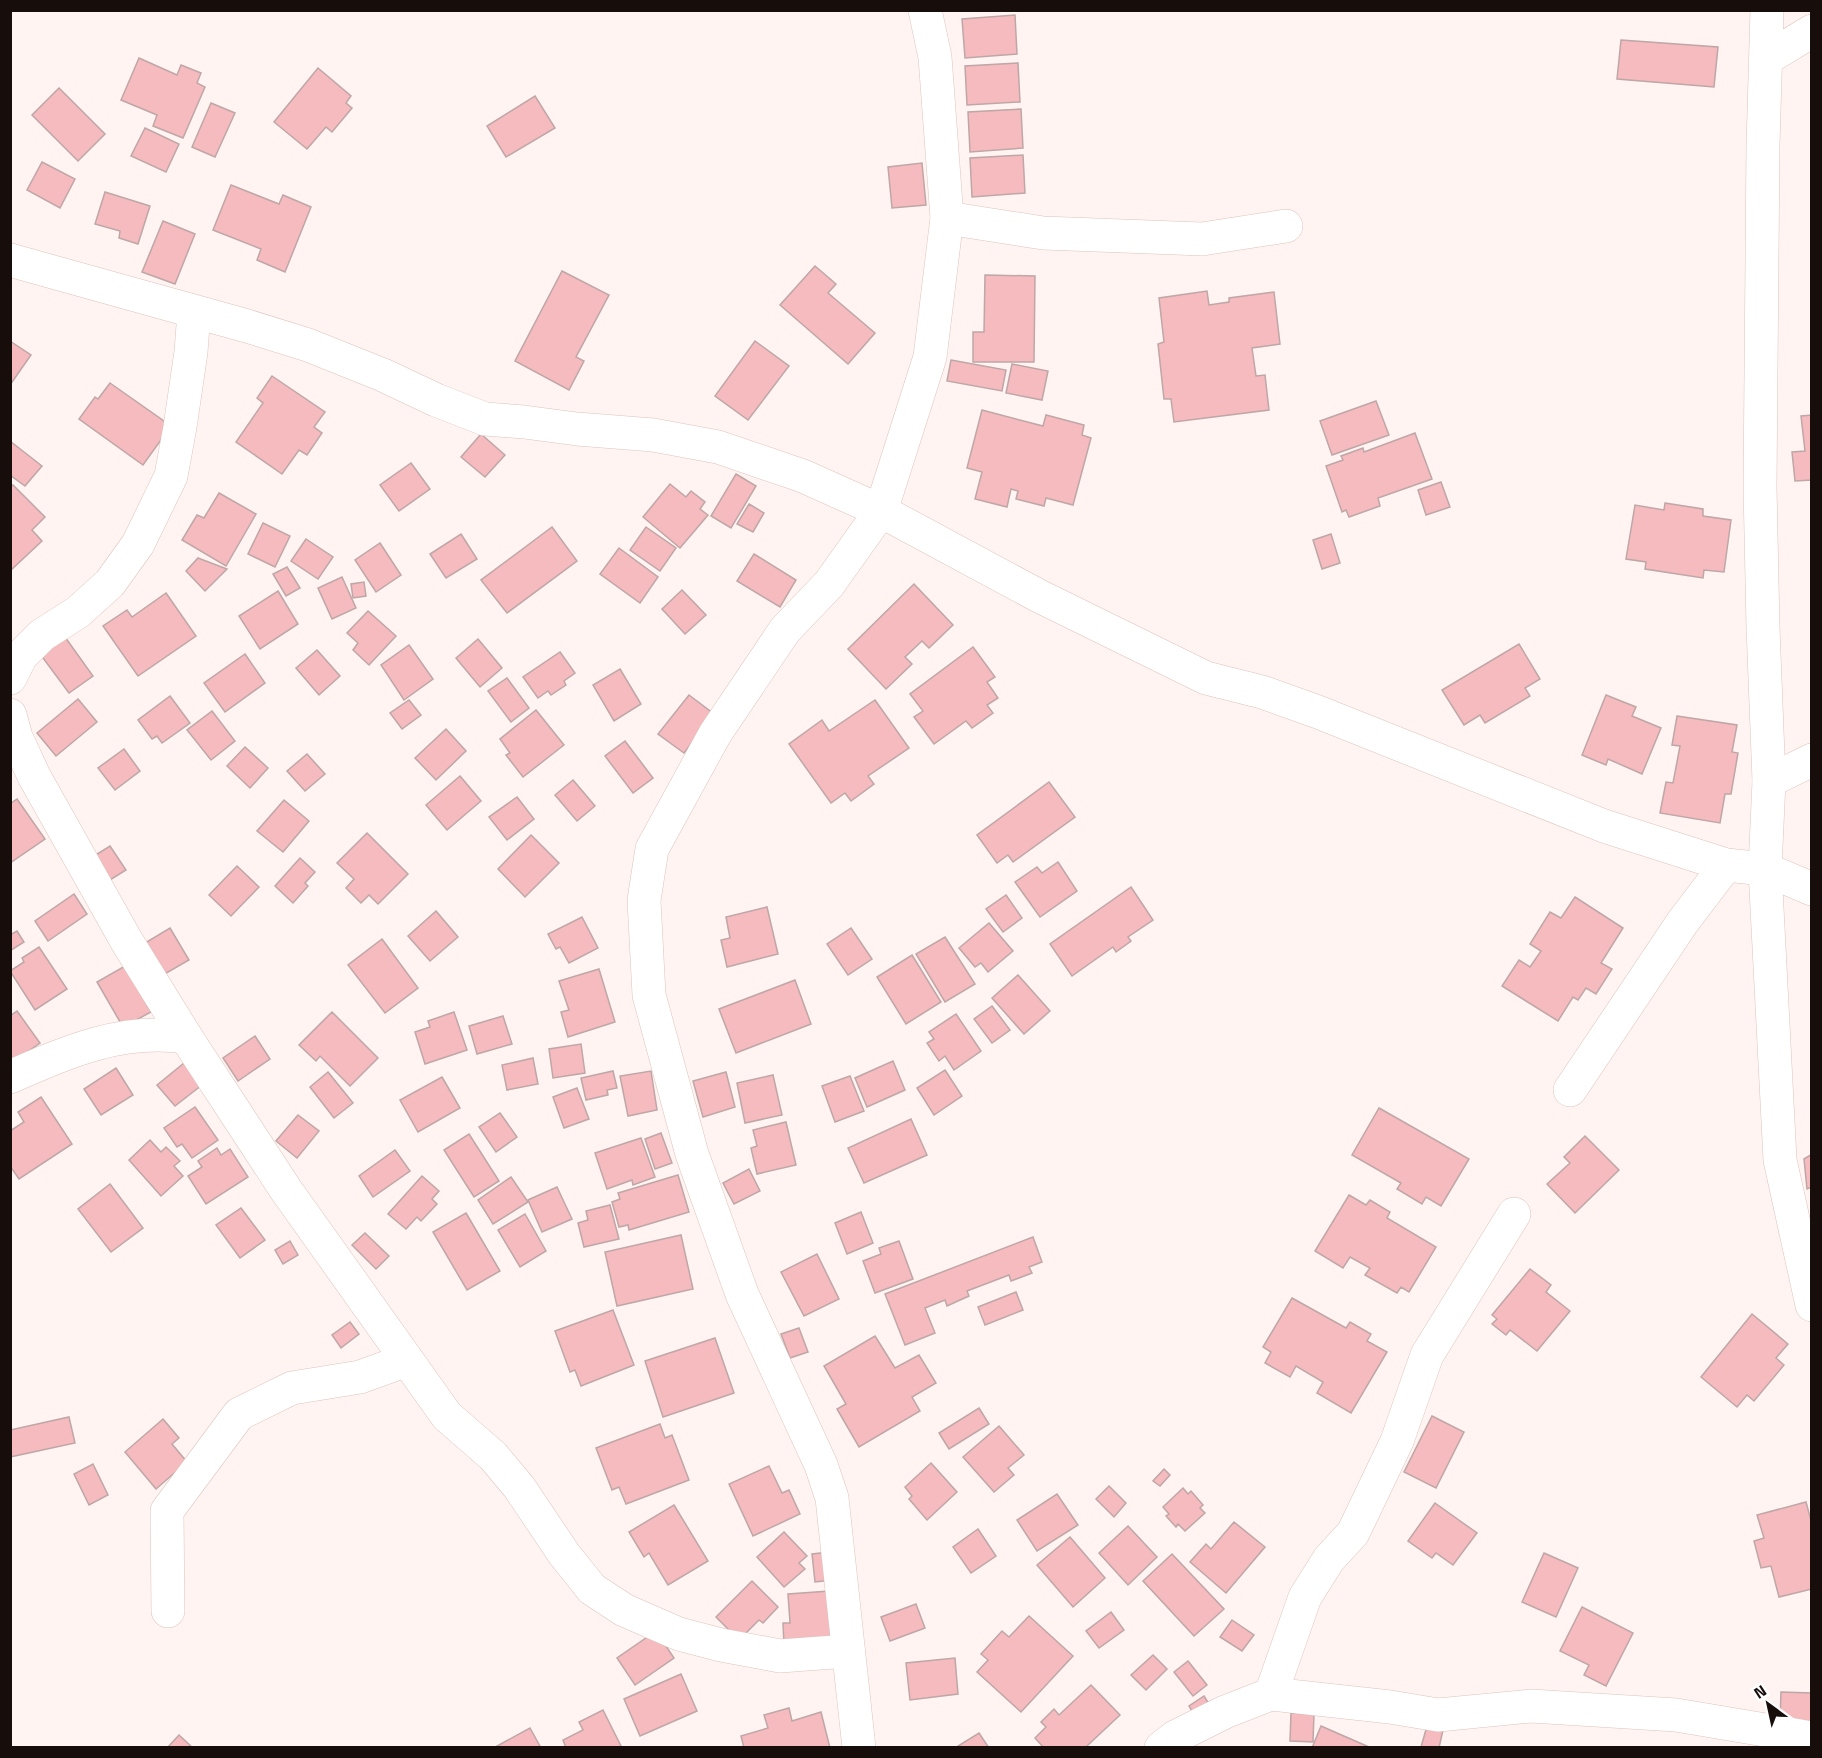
<svg xmlns="http://www.w3.org/2000/svg" width="1822" height="1758" font-family="'Titillium Web',sans-serif">
	<style>
		.building { fill: #f5bbbe; stroke: #bfa6a7; stroke-width: 1.5 }
		.lines { fill: none; stroke-linecap: round; stroke-linejoin: round }
		.minor-casing { stroke: #ddc4bc; stroke-width: 34 }
		.minor { stroke: #fff; stroke-width: 33 }
	</style>
	<rect width="100%" height="100%" fill="#fff4f1"/>
	<g class="building">
		<polygon points="1015,15 1017,54 965,58 962,19"/>
		<polygon points="1621,40 1718,47 1714,87 1617,79"/>
		<polygon points="139,58 177,75 181,65 201,73 197,83 205,87 183,138 153,126 157,115 121,100"/>
		<polygon points="1018,63 1020,102 967,105 965,66"/>
		<polygon points="318,68 351,96 346,103 352,108 332,132 326,127 307,149 274,122"/>
		<polygon points="59,88 105,134 78,161 32,115"/>
		<polygon points="535,96 555,128 506,157 487,126"/>
		<polygon points="211,103 235,113 215,157 192,147"/>
		<polygon points="1021,109 1023,148 970,152 968,112"/>
		<polygon points="145,128 179,144 166,172 131,156"/>
		<polygon points="1023,155 1025,193 972,197 970,158"/>
		<polygon points="42,162 75,179 60,208 27,190"/>
		<polygon points="922,163 926,205 892,208 888,167"/>
		<polygon points="231,185 279,204 283,195 311,207 285,272 257,260 261,249 213,230"/>
		<polygon points="105,192 150,206 138,244 119,238 120,231 95,224"/>
		<polygon points="163,221 195,234 175,284 142,272"/>
		<polygon points="815,266 836,284 828,293 875,333 848,364 780,305"/>
		<polygon points="562,271 609,295 576,357 584,361 569,390 515,361"/>
		<polygon points="985,275 1035,276 1034,362 973,362 973,332 984,332"/>
		<polygon points="1207,291 1209,305 1229,302 1229,298 1274,292 1280,344 1252,348 1256,376 1265,375 1269,410 1174,422 1171,399 1164,399 1158,344 1164,342 1159,298"/>
		<polygon points="10,341 31,355 10,385"/>
		<polygon points="755,341 789,366 748,420 715,396"/>
		<polygon points="951,360 1006,370 1002,391 947,381"/>
		<polygon points="1012,364 1048,371 1042,400 1006,393"/>
		<polygon points="272,376 325,412 314,427 322,433 307,455 299,450 282,474 236,442 263,403 257,398"/>
		<polygon points="110,383 171,426 143,465 79,419 95,397 98,399"/>
		<polygon points="1376,401 1389,435 1332,455 1320,421"/>
		<polygon points="982,410 1043,426 1046,415 1084,425 1082,435 1091,438 1073,505 1046,498 1044,506 1016,499 1018,491 1011,489 1007,507 975,499 982,472 967,468"/>
		<polygon points="1812,415 1812,480 1795,481 1792,452 1805,451 1801,416"/>
		<polygon points="1415,433 1432,479 1378,498 1380,506 1349,517 1346,510 1342,512 1326,466 1343,460 1341,456 1363,448 1364,452"/>
		<polygon points="481,434 505,455 485,477 461,457"/>
		<polygon points="10,441 42,466 25,486 10,475"/>
		<polygon points="411,463 430,489 399,511 380,485"/>
		<polygon points="736,474 756,486 731,528 711,516"/>
		<polygon points="1441,482 1450,507 1426,515 1418,490"/>
		<polygon points="670,484 686,497 691,491 705,502 700,509 708,515 680,548 643,517"/>
		<polygon points="13,485 45,517 32,530 42,541 10,571 10,487"/>
		<polygon points="219,493 256,514 226,566 182,540 197,515 204,518"/>
		<polygon points="1665,503 1703,509 1703,516 1731,520 1724,572 1704,570 1703,578 1645,569 1646,562 1626,559 1635,505 1664,510"/>
		<polygon points="749,504 764,513 753,532 737,524"/>
		<polygon points="263,523 290,536 275,567 248,554"/>
		<polygon points="552,527 577,561 507,613 481,580"/>
		<polygon points="646,527 676,548 660,571 630,550"/>
		<polygon points="461,534 477,559 446,578 430,554"/>
		<polygon points="1331,534 1340,563 1322,569 1313,540"/>
		<polygon points="306,539 333,557 318,579 291,561"/>
		<polygon points="380,543 401,575 376,592 355,560"/>
		<polygon points="619,548 658,577 640,603 600,574"/>
		<polygon points="754,554 796,580 780,607 737,581"/>
		<polygon points="198,558 227,569 205,591 186,571"/>
		<polygon points="287,567 300,588 286,596 273,574"/>
		<polygon points="342,577 356,608 332,619 318,588"/>
		<polygon points="364,582 366,596 353,598 351,584"/>
		<polygon points="914,584 953,625 929,648 922,641 905,657 912,664 886,689 848,649"/>
		<polygon points="682,590 706,615 685,634 662,609"/>
		<polygon points="278,591 298,624 260,649 239,616"/>
		<polygon points="166,593 196,636 138,676 103,626 127,610 132,617"/>
		<polygon points="368,611 396,636 369,665 353,650 358,643 347,633"/>
		<polygon points="65,637 93,676 69,693 40,654"/>
		<polygon points="478,639 502,668 480,687 456,658"/>
		<polygon points="1519,644 1540,679 1525,688 1530,696 1485,723 1480,715 1464,725 1442,690"/>
		<polygon points="409,645 433,679 404,700 381,665"/>
		<polygon points="973,647 995,677 987,682 998,698 987,705 993,713 972,728 966,721 934,744 914,717 923,711 910,694"/>
		<polygon points="317,650 340,676 319,695 296,668"/>
		<polygon points="560,652 575,673 564,681 566,685 551,695 548,691 538,698 523,677"/>
		<polygon points="245,654 265,683 225,712 204,683"/>
		<polygon points="620,669 641,704 614,721 593,685"/>
		<polygon points="507,678 529,708 511,722 488,691"/>
		<polygon points="689,695 714,714 684,753 658,734"/>
		<polygon points="1606,695 1636,707 1632,716 1661,728 1642,774 1608,759 1606,765 1582,755"/>
		<polygon points="170,696 190,723 162,743 157,736 152,739 138,720"/>
		<polygon points="78,699 97,722 56,756 37,733"/>
		<polygon points="409,700 421,715 402,729 390,713"/>
		<polygon points="875,700 909,748 868,776 874,784 851,801 845,793 831,803 789,744 822,720 829,731"/>
		<polygon points="536,710 564,745 523,777 506,755 510,753 500,739"/>
		<polygon points="212,711 235,741 211,760 187,730"/>
		<polygon points="1677,716 1737,725 1732,752 1738,753 1731,794 1725,794 1720,823 1660,813 1666,782 1673,783 1680,746 1672,745"/>
		<polygon points="446,729 466,751 436,780 415,758"/>
		<polygon points="625,741 653,778 633,793 605,756"/>
		<polygon points="245,747 268,768 250,788 227,766"/>
		<polygon points="124,749 140,771 115,790 98,768"/>
		<polygon points="307,754 325,774 305,791 287,771"/>
		<polygon points="460,776 481,801 447,830 426,805"/>
		<polygon points="573,780 595,806 577,821 555,795"/>
		<polygon points="1049,782 1075,817 1013,862 1008,855 997,863 977,835"/>
		<polygon points="517,797 534,819 507,840 489,817"/>
		<polygon points="17,799 45,839 10,863 10,804"/>
		<polygon points="284,800 309,821 283,852 257,831"/>
		<polygon points="367,833 408,874 378,904 369,895 361,903 346,888 354,879 337,863"/>
		<polygon points="531,835 559,863 525,897 498,869"/>
		<polygon points="110,846 126,870 110,880 94,856"/>
		<polygon points="300,858 315,872 305,883 308,886 293,903 275,886"/>
		<polygon points="1058,862 1077,891 1040,917 1015,882 1037,867 1042,873"/>
		<polygon points="237,866 259,887 231,916 209,895"/>
		<polygon points="1131,887 1153,920 1128,937 1131,941 1116,952 1113,947 1072,976 1050,944"/>
		<polygon points="74,894 87,914 48,941 35,921"/>
		<polygon points="1006,895 1022,918 1003,932 986,909"/>
		<polygon points="1575,897 1623,928 1601,963 1612,969 1596,994 1586,988 1578,1000 1573,997 1558,1021 1502,986 1519,960 1530,967 1541,951 1530,944 1550,912 1561,918"/>
		<polygon points="767,907 778,954 727,967 721,940 730,938 726,917"/>
		<polygon points="436,911 458,937 430,961 408,936"/>
		<polygon points="582,917 598,948 569,963 560,947 556,949 548,934"/>
		<polygon points="989,923 1013,951 988,972 981,963 975,967 959,948"/>
		<polygon points="170,928 189,960 163,975 145,943"/>
		<polygon points="851,928 872,959 848,975 827,944"/>
		<polygon points="17,931 24,942 10,951 10,935"/>
		<polygon points="945,937 975,984 945,1002 916,954"/>
		<polygon points="382,939 418,988 385,1013 348,965"/>
		<polygon points="39,947 67,989 35,1010 10,971 24,962 22,958"/>
		<polygon points="912,955 941,1002 906,1024 877,977"/>
		<polygon points="125,966 151,1012 123,1027 97,982"/>
		<polygon points="599,969 615,1022 568,1037 561,1012 569,1010 559,981"/>
		<polygon points="1018,975 1050,1011 1024,1034 992,998"/>
		<polygon points="795,980 811,1024 736,1053 719,1009"/>
		<polygon points="992,1006 1010,1030 992,1043 974,1019"/>
		<polygon points="17,1011 40,1043 10,1064 10,1016"/>
		<polygon points="332,1012 378,1058 350,1086 320,1056 316,1061 299,1045"/>
		<polygon points="454,1012 467,1050 425,1064 415,1032 430,1027 428,1021"/>
		<polygon points="956,1014 981,1051 954,1070 945,1056 939,1061 927,1043 934,1039 929,1032"/>
		<polygon points="503,1016 512,1044 477,1054 469,1026"/>
		<polygon points="255,1036 270,1059 238,1081 223,1058"/>
		<polygon points="581,1044 585,1073 553,1078 549,1049"/>
		<polygon points="533,1058 538,1084 507,1090 502,1065"/>
		<polygon points="893,1061 905,1090 867,1107 855,1078"/>
		<polygon points="184,1063 202,1085 175,1106 157,1085"/>
		<polygon points="116,1068 133,1095 101,1115 84,1089"/>
		<polygon points="945,1070 962,1096 934,1115 917,1088"/>
		<polygon points="613,1071 617,1088 607,1090 608,1095 586,1100 581,1078"/>
		<polygon points="651,1071 657,1110 628,1116 620,1076"/>
		<polygon points="328,1072 353,1103 334,1118 310,1087"/>
		<polygon points="726,1072 735,1107 703,1117 693,1081"/>
		<polygon points="773,1075 782,1115 745,1123 737,1083"/>
		<polygon points="850,1076 864,1111 835,1122 822,1086"/>
		<polygon points="442,1077 460,1108 418,1132 400,1100"/>
		<polygon points="577,1088 589,1119 564,1128 553,1097"/>
		<polygon points="41,1097 72,1144 19,1179 10,1166 10,1131 24,1122 18,1112"/>
		<polygon points="195,1107 218,1140 192,1158 182,1144 177,1147 164,1128"/>
		<polygon points="1379,1108 1469,1159 1441,1206 1426,1197 1422,1204 1397,1189 1401,1183 1352,1155"/>
		<polygon points="500,1113 517,1137 496,1152 479,1127"/>
		<polygon points="298,1115 319,1131 297,1158 276,1141"/>
		<polygon points="911,1119 927,1155 864,1183 848,1148"/>
		<polygon points="786,1122 796,1165 757,1174 751,1148 757,1146 753,1130"/>
		<polygon points="661,1133 672,1163 655,1169 645,1139"/>
		<polygon points="469,1134 499,1181 474,1197 444,1150"/>
		<polygon points="1585,1136 1619,1170 1575,1213 1547,1184 1570,1163 1564,1157"/>
		<polygon points="641,1138 655,1177 633,1185 632,1180 607,1189 595,1153"/>
		<polygon points="150,1140 161,1152 166,1147 180,1161 174,1166 183,1176 161,1196 129,1160"/>
		<polygon points="217,1148 221,1155 230,1149 248,1177 206,1204 188,1176 202,1167 198,1161"/>
		<polygon points="395,1150 410,1171 373,1197 359,1176"/>
		<polygon points="1812,1154 1812,1187 1807,1189 1804,1159"/>
		<polygon points="749,1169 760,1191 734,1204 723,1183"/>
		<polygon points="678,1175 689,1212 629,1230 628,1225 619,1227 612,1202 620,1199 618,1193"/>
		<polygon points="422,1176 439,1191 432,1199 437,1204 421,1221 417,1217 406,1229 388,1214"/>
		<polygon points="511,1177 528,1202 493,1224 478,1200"/>
		<polygon points="110,1184 143,1228 111,1252 78,1209"/>
		<polygon points="557,1187 572,1219 542,1232 528,1200"/>
		<polygon points="1349,1195 1366,1205 1370,1200 1390,1212 1387,1218 1436,1247 1409,1292 1401,1287 1397,1293 1365,1275 1370,1268 1350,1257 1343,1268 1315,1251"/>
		<polygon points="610,1205 619,1239 584,1247 578,1223 588,1220 586,1211"/>
		<polygon points="241,1208 265,1240 240,1258 216,1225"/>
		<polygon points="861,1212 873,1243 847,1254 835,1223"/>
		<polygon points="466,1213 500,1271 467,1290 433,1232"/>
		<polygon points="525,1214 546,1251 520,1267 498,1230"/>
		<polygon points="365,1233 389,1256 376,1269 352,1245"/>
		<polygon points="681,1235 693,1289 617,1306 605,1252"/>
		<polygon points="1033,1237 1042,1262 1029,1267 1032,1273 1011,1281 1009,1275 967,1291 969,1296 947,1306 945,1300 925,1308 935,1333 905,1345 885,1294"/>
		<polygon points="290,1241 298,1255 283,1264 275,1250"/>
		<polygon points="899,1241 913,1279 875,1293 863,1261 881,1254 879,1248"/>
		<polygon points="817,1254 839,1299 804,1316 781,1272"/>
		<polygon points="1530,1269 1551,1285 1546,1292 1570,1311 1537,1351 1510,1330 1506,1335 1492,1324 1497,1319 1492,1315"/>
		<polygon points="1016,1292 1023,1310 985,1325 978,1307"/>
		<polygon points="1292,1298 1346,1328 1350,1322 1371,1334 1367,1341 1387,1352 1351,1413 1317,1393 1323,1382 1296,1366 1290,1377 1265,1363 1271,1352 1263,1347"/>
		<polygon points="613,1310 634,1365 581,1386 575,1370 570,1372 555,1331"/>
		<polygon points="1752,1314 1788,1344 1776,1358 1784,1365 1754,1401 1747,1395 1737,1407 1701,1377"/>
		<polygon points="350,1322 359,1334 341,1348 332,1335"/>
		<polygon points="799,1328 808,1352 790,1358 781,1334"/>
		<polygon points="875,1336 895,1368 919,1355 936,1383 912,1397 920,1411 859,1447 837,1409 846,1404 824,1366"/>
		<polygon points="715,1338 734,1393 663,1417 645,1361"/>
		<polygon points="979,1408 989,1424 949,1449 939,1433"/>
		<polygon points="1432,1416 1464,1432 1436,1488 1404,1472"/>
		<polygon points="69,1417 75,1443 10,1457 10,1430"/>
		<polygon points="163,1419 179,1438 172,1444 187,1462 156,1489 125,1452"/>
		<polygon points="660,1424 665,1438 672,1435 689,1480 626,1504 619,1487 612,1490 596,1448"/>
		<polygon points="999,1426 1024,1455 1008,1468 1014,1475 994,1492 963,1457"/>
		<polygon points="931,1463 957,1492 927,1520 909,1499 912,1496 905,1487"/>
		<polygon points="93,1464 108,1495 89,1505 74,1474"/>
		<polygon points="769,1466 782,1493 789,1490 800,1514 753,1536 729,1484"/>
		<polygon points="1164,1469 1170,1475 1160,1486 1153,1481"/>
		<polygon points="1109,1486 1126,1503 1114,1517 1096,1499"/>
		<polygon points="1183,1488 1188,1494 1191,1491 1203,1505 1200,1508 1205,1513 1185,1531 1178,1524 1176,1527 1166,1516 1169,1514 1163,1507"/>
		<polygon points="1057,1494 1078,1525 1037,1551 1017,1520"/>
		<polygon points="1806,1502 1812,1524 1812,1589 1779,1597 1771,1566 1761,1568 1754,1541 1764,1538 1757,1515"/>
		<polygon points="1435,1503 1477,1533 1453,1565 1436,1553 1432,1558 1408,1541"/>
		<polygon points="674,1505 708,1561 668,1585 649,1553 644,1557 629,1532"/>
		<polygon points="1234,1522 1265,1547 1226,1593 1190,1562 1206,1544 1211,1549"/>
		<polygon points="1128,1526 1157,1557 1128,1585 1099,1553"/>
		<polygon points="978,1529 996,1556 971,1573 953,1547"/>
		<polygon points="784,1532 807,1556 799,1563 805,1569 784,1587 757,1557"/>
		<polygon points="1070,1537 1105,1578 1073,1607 1037,1565"/>
		<polygon points="829,1552 833,1580 815,1582 812,1554"/>
		<polygon points="1544,1553 1578,1568 1556,1617 1522,1602"/>
		<polygon points="1172,1554 1224,1609 1194,1636 1143,1581"/>
		<polygon points="752,1581 778,1607 763,1623 759,1620 739,1640 716,1617"/>
		<polygon points="829,1591 831,1642 784,1646 783,1623 790,1623 788,1594"/>
		<polygon points="916,1604 925,1628 890,1641 881,1617"/>
		<polygon points="1582,1607 1633,1633 1606,1686 1584,1675 1589,1665 1560,1651"/>
		<polygon points="1111,1612 1124,1630 1099,1648 1086,1631"/>
		<polygon points="1029,1616 1073,1656 1021,1712 977,1672 988,1660 981,1654 1002,1631 1009,1637"/>
		<polygon points="1232,1620 1254,1635 1242,1651 1220,1637"/>
		<polygon points="656,1631 674,1658 635,1685 617,1658"/>
		<polygon points="1153,1655 1167,1669 1146,1690 1131,1675"/>
		<polygon points="955,1658 958,1694 910,1700 906,1663"/>
		<polygon points="1188,1661 1207,1685 1193,1696 1174,1672"/>
		<polygon points="681,1674 697,1711 640,1736 624,1699"/>
		<polygon points="1091,1685 1120,1715 1087,1746 1089,1748 1044,1748 1035,1738 1046,1727 1041,1722 1054,1709 1059,1715"/>
		<polygon points="1781,1692 1812,1693 1812,1722 1780,1722"/>
		<polygon points="1204,1696 1212,1709 1196,1718 1189,1706"/>
		<polygon points="789,1708 792,1721 821,1712 830,1748 744,1748 741,1736 768,1728 764,1715"/>
		<polygon points="603,1710 622,1748 566,1748 563,1740 583,1730 579,1722"/>
		<polygon points="1291,1713 1314,1714 1313,1742 1290,1741"/>
		<polygon points="1321,1726 1369,1747 1312,1748"/>
		<polygon points="1427,1726 1443,1730 1439,1748 1421,1747"/>
		<polygon points="530,1728 541,1748 498,1748 497,1746"/>
		<polygon points="979,1733 989,1748 959,1748 958,1746"/>
		<polygon points="179,1735 193,1748 167,1748"/>
	</g>
	<g class="lines">
		<g class="minor-casing">
			<g id="minor">
				<polyline points="1767,10 1763,145 1760,487 1763,627 1769,781 1765,869 1780,1160 1812,1305"/>
				<polyline points="1766,59 1812,31"/>
				<polyline points="947,218 1043,233 1202,239 1286,226"/>
				<polyline points="10,260 247,326 308,345 383,375 436,400 485,419 524,422 577,429 653,435 718,447 803,476 881,511 1039,596 1206,678 1262,692 1318,712 1604,826 1726,865 1765,869 1812,889"/>
				<polyline points="10,678 21,656 42,635 78,612 110,583 138,544 171,476 180,427 191,352 194,312"/>
				<polyline points="10,715 16,737 34,776 126,940 186,1037 286,1190 447,1416 493,1456 519,1487 564,1554 592,1589 624,1610 679,1634 721,1645 780,1656 848,1651"/>
				<polyline points="1769,781 1812,760"/>
				<path d="M10,1077C69,1051 121,1028 186,1037"/>
				<polyline points="1570,1090 1682,923 1726,865"/>
				<polyline points="168,1611 167,1511 239,1414 292,1388 360,1377 407,1360"/>
				<polyline points="1271,1694 1305,1597 1329,1559 1353,1533 1397,1441 1427,1355 1514,1214"/>
				<polyline points="859,1748 832,1498 821,1465 742,1294 692,1154 649,995 644,900 652,849 715,734 785,630 829,584 881,511 930,357 947,218 935,57 925,10"/>
				<polyline points="1161,1748 1175,1737 1225,1712 1271,1694 1390,1707 1438,1715 1531,1706 1676,1715 1812,1738"/>
			</g>
		</g>
		<use href="#minor" class="minor"/>
	</g>
	<rect width="1822" height="1758" fill="none" stroke="#170e0c" stroke-width="24"/>
	<g transform="translate(1768 1704) rotate(327)" stroke="#ffffff" stroke-width="4.5" paint-order="stroke">
	<path d="M0-4.5L10 22L0 15L-10 22Z" fill="#170e0c"/>
	<text y="-9" font-size="16" font-weight="bold" text-anchor="middle" fill="#170e0c">N</text>
	</g>
</svg>
